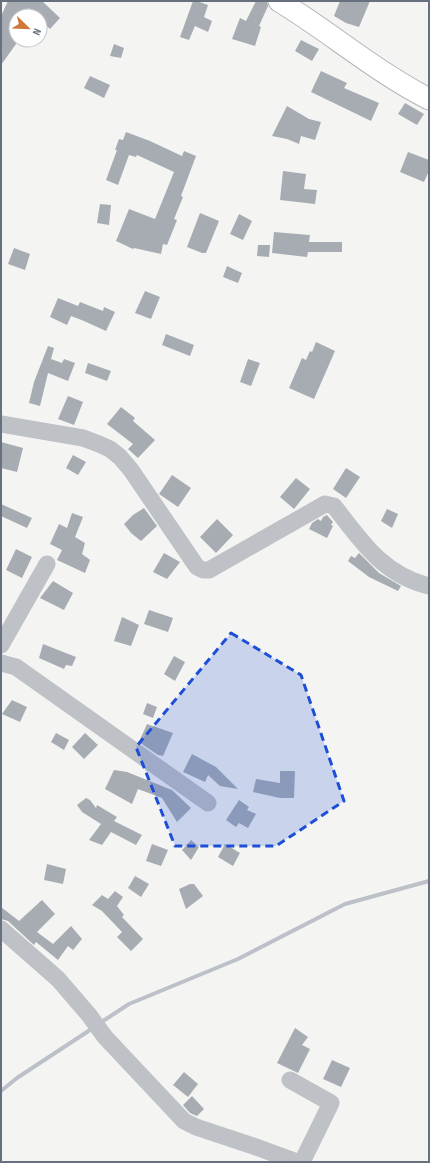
<svg xmlns="http://www.w3.org/2000/svg" width="430" height="1163" font-family="'Sofia Sans Condensed',sans-serif">
	<style>
		.lines { fill: none; stroke-linecap: round; stroke-linejoin: round }
		.stream { stroke: #bbc1c7; stroke-width: 4 }
		.building { fill: #a7acb3 }
		.major-casing { stroke: #b4b6ba; stroke-width: 23 }
		.minor { stroke: #bec1c5; stroke-width: 17 }
		.major { stroke: #fff; stroke-width: 21 }
		.marked { fill: #1d4ed8; fill-opacity: 0.2; stroke: #1d4ed8; stroke-width: 3; stroke-dasharray: 8 5; stroke-linejoin: round }
	</style>
	<rect width="100%" height="100%" fill="#f4f5f2"/>
	<g class="lines">
		<g class="stream">
			<polyline points="100,1023 129,1004 238,959 345,904 429,881"/>
			<polyline points="1,1091 17,1078 93,1028"/>
		</g>
	</g>
	<g class="building">
		<polygon points="8,1 42,1 60,18 50,29 40,19 40,16 37,16 29,8 25,16 16,16 16,44 1,65 1,16"/>
		<polygon points="193,1 197,1 208,5 204,17 212,21 208,32 195,26 189,40 180,37"/>
		<polygon points="256,1 267,1 268,6 259,26 261,27 255,46 232,39 240,18 246,21"/>
		<polygon points="340,1 370,1 359,27 346,23 334,16"/>
		<polygon points="301,40 319,49 312,61 295,51"/>
		<polygon points="114,44 124,48 121,58 110,56"/>
		<polygon points="321,71 347,83 344,88 379,103 371,121 311,92"/>
		<polygon points="90,76 110,85 104,98 84,88"/>
		<polygon points="405,103 424,114 417,125 398,114"/>
		<polygon points="287,106 309,119 321,122 315,140 301,136 299,144 287,139 272,136"/>
		<polygon points="126,132 150,141 182,156 184,151 196,156 181,196 183,197 174,219 177,220 167,245 163,244 161,254 134,248 133,249 116,241 129,209 155,219 174,172 137,155 136,157 129,155 118,185 106,180 117,150 115,150 119,139 123,140"/>
		<polygon points="408,152 429,160 429,171 424,182 400,172"/>
		<polygon points="283,171 306,174 304,189 317,190 315,204 280,200"/>
		<polygon points="100,204 111,205 109,225 97,223"/>
		<polygon points="200,213 219,221 206,253 202,253 187,247"/>
		<polygon points="239,214 252,221 243,240 230,234"/>
		<polygon points="274,232 310,235 309,242 342,242 342,252 308,252 307,257 272,253"/>
		<polygon points="258,245 270,245 269,257 257,256"/>
		<polygon points="14,248 30,254 25,270 8,264"/>
		<polygon points="227,266 242,273 238,283 223,277"/>
		<polygon points="145,291 160,297 151,319 135,313"/>
		<polygon points="58,298 78,306 80,302 103,311 104,307 115,312 106,331 84,321 71,316 67,325 50,317"/>
		<polygon points="166,334 194,345 190,356 162,345"/>
		<polygon points="316,342 335,351 314,399 289,388 302,358 306,360 310,351 312,352"/>
		<polygon points="48,346 54,348 51,359 62,363 64,359 75,363 68,381 48,373 40,406 29,403 34,382"/>
		<polygon points="248,359 260,363 251,386 240,382"/>
		<polygon points="88,363 111,371 107,381 85,373"/>
		<polygon points="68,396 83,402 74,425 58,419"/>
		<polygon points="121,407 135,418 133,421 155,440 138,458 128,449 133,444 107,424"/>
		<polygon points="1,442 23,448 17,472 1,468"/>
		<polygon points="73,455 86,462 78,475 66,468"/>
		<polygon points="346,468 360,477 346,498 333,489"/>
		<polygon points="172,475 191,488 178,507 159,494"/>
		<polygon points="296,478 310,489 294,509 280,497"/>
		<polygon points="1,504 32,518 27,528 1,516"/>
		<polygon points="144,508 157,526 141,541 131,533 124,524 133,515"/>
		<polygon points="387,509 398,514 392,528 381,521"/>
		<polygon points="72,513 83,517 75,537 85,543 82,554 90,560 85,573 57,560 62,550 50,544 59,524 67,528"/>
		<polygon points="327,515 333,522 331,525 333,526 327,538 309,529 312,523 318,519 321,521 323,517"/>
		<polygon points="217,519 233,535 216,553 200,537"/>
		<polygon points="16,549 32,557 22,578 6,570"/>
		<polygon points="164,553 180,562 167,579 153,572"/>
		<polygon points="359,553 379,573 401,586 398,591 369,577 348,561 351,556 355,558"/>
		<polygon points="53,581 73,593 64,610 40,598"/>
		<polygon points="149,610 173,618 168,632 144,624"/>
		<polygon points="122,617 139,625 131,646 114,641"/>
		<polygon points="43,644 76,657 72,666 66,665 64,669 39,658"/>
		<polygon points="174,656 185,662 175,681 164,674"/>
		<polygon points="12,700 27,707 20,722 2,714"/>
		<polygon points="147,703 157,707 153,718 143,714"/>
		<polygon points="147,724 173,733 163,756 158,755 139,742"/>
		<polygon points="56,733 69,740 64,750 51,742"/>
		<polygon points="85,733 98,745 84,759 72,747"/>
		<polygon points="192,754 216,767 238,789 220,786 208,775 205,782 183,772"/>
		<polygon points="114,770 127,772 172,790 191,808 177,822 162,798 138,789 132,804 105,789"/>
		<polygon points="280,771 295,771 294,798 280,798 253,792 256,779 280,783"/>
		<polygon points="86,798 90,800 96,808 97,805 117,817 114,821 142,835 136,845 111,832 102,845 89,840 101,824 82,812 77,805"/>
		<polygon points="239,800 249,807 247,810 256,814 248,828 239,823 236,827 226,820"/>
		<polygon points="191,840 199,847 191,860 182,850"/>
		<polygon points="152,844 168,850 161,866 146,861"/>
		<polygon points="225,844 240,853 233,866 218,857"/>
		<polygon points="47,864 66,869 63,884 44,880"/>
		<polygon points="135,876 149,884 141,897 128,888"/>
		<polygon points="190,884 194,884 203,896 186,909 179,889"/>
		<polygon points="115,891 123,897 117,906 124,915 122,917 143,939 131,951 117,937 122,932 102,911 92,905 102,895 108,899"/>
		<polygon points="42,900 55,914 37,932 53,944 71,926 82,939 73,950 68,946 58,960 36,942 34,945 8,921 1,919 1,907 19,921"/>
		<polygon points="295,1028 308,1037 302,1045 310,1049 298,1073 277,1063"/>
		<polygon points="332,1060 350,1068 341,1087 323,1079"/>
		<polygon points="184,1072 198,1084 188,1097 173,1085"/>
		<polygon points="192,1096 204,1109 197,1116 190,1113 183,1105"/>
	</g>
	<g class="lines">
		<g class="major-casing">
			<path id="major" d="M279,1C330,32 376,72 429,99"/>
		</g>
		<g class="minor">
			<path d="M1,424L83,438L99,444L110,449L120,457L131,470L197,567L203,570H209L325,504L334,506C361,541 383,575 429,586"/>
			<polyline points="1,645 47,564"/>
			<polyline points="1,663 16,667 208,803"/>
			<polyline points="1,929 58,979 89,1015 105,1037 184,1121 196,1127 256,1147 297,1162"/>
			<polyline points="290,1080 331,1103 302,1162"/>
		</g>
		<use href="#major" class="major"/>
	</g>
	<path class="marked" d="M231,633L301,675L344,801L276,846H175L136,747Z"/>
	<rect width="430" height="1163" fill="none" stroke="#67707f" stroke-width="4"/>
	<g transform="translate(28 28) rotate(113)"><circle r="19" fill="#ffffff" stroke="#c2c6cc"/>
	<path d="M0-3L7 15L0 10L-7 15Z" fill="#ce7939"/>
	<text y="-6" font-size="11" font-weight="bold" text-anchor="middle" fill="#67707f">N</text>
	</g>
</svg>
